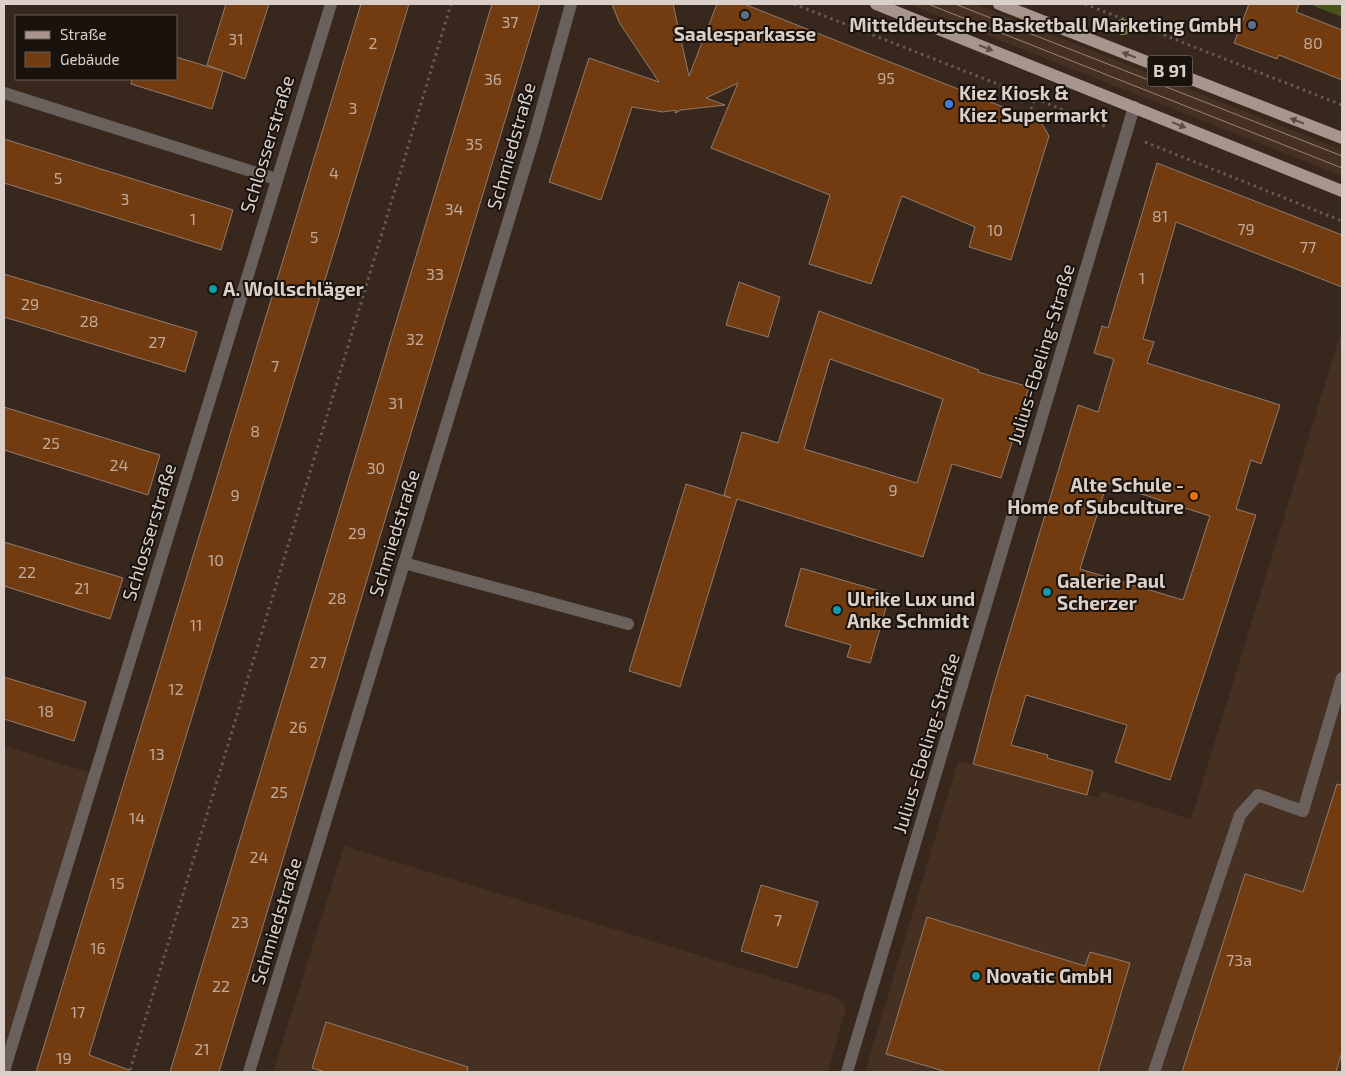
<svg xmlns="http://www.w3.org/2000/svg" width="1346" height="1076" font-family="'Exo 2',sans-serif">
	<style>
		.built { fill: #453021 }
		.green { fill: #47551b }
		.building { fill: #733c10; stroke: #8f7c70; fill-rule: evenodd }
		.lines { fill: none; stroke-linecap: round; stroke-linejoin: round }
		.path { stroke: #685951; stroke-width: 3; stroke-dasharray: 2.5 4; stroke-linecap: butt }
		.lane { stroke: #6a615d; stroke-width: 12 }
		.street { stroke: #6a615d; stroke-width: 12 }
		.primary { stroke: #a8968e; stroke-width: 12 }
		.tram { stroke: #92857d; stroke-width: 1 }
		.tree { fill: #8b9550 }
		.oneway { fill: #594d47 }
		.service-dot { fill: #5c6f8a; stroke: #19120d; stroke-width: 2 }
		.shop-dot { fill: #3f7fe0; stroke: #19120d; stroke-width: 2 }
		.culture-dot { fill: #0f9aa8; stroke: #19120d; stroke-width: 2 }
		.food-dot { fill: #e8710a; stroke: #19120d; stroke-width: 2 }
		.labels { text-anchor: middle; stroke-width: 4; stroke-linejoin: round; paint-order: stroke }
		.number-label { font-size: 16px; fill: #c0aa9b }
		.shield { fill: #19120d; stroke: #a09691; stroke-width: 1 }
		.shield-label { font-size: 18px; font-weight: bold; fill: #dacfc9 }
		.poi-label { font-size: 19px; font-weight: bold; fill: #dacfc9; stroke: #19120d; text-anchor: start }
		.street-label { font-size: 19px; fill: #dacfc9; stroke: #19120d }
	</style>
	<rect width="100%" height="100%" fill="#37271d"/>
	<g class="built">
		<polygon points="908,4 975,4 1342,150 1342,176"/>
		<polygon points="1342,329 1342,1072 865,1072 958,761 1087,795 1098,798 1102,791 1191,819"/>
		<polygon points="4,746 94,774 4,1071"/>
		<polygon points="344,846 838,998 846,1008 828,1072 273,1072"/>
	</g>
	<polygon class="green" points="1314,4 1342,4 1342,17 1314,6"/>
	<g class="building">
		<polygon points="226,4 269,4 245,79 207,65"/>
		<polygon points="361,4 409,4 89,1055 129,1070 129,1072 36,1072"/>
		<polygon points="492,4 540,4 219,1072 170,1072"/>
		<polygon points="612,4 673,4 689,76 717,4 744,4 1041,122 1049,136 1011,260 969,247 975,227 902,196 871,284 809,264 830,195 711,148 738,83 706,98 725,105 681,110 675,113 676,110 663,112 632,107 601,200 549,182 589,58 659,82 619,22"/>
		<polygon points="1249,4 1299,4 1296,12 1342,30 1342,80 1279,55 1277,59 1234,43"/>
		<polygon points="176,57 223,71 212,109 131,84 132,79 176,79"/>
		<polygon points="4,139 233,210 221,250 4,183"/>
		<path d="M1157,163L1342,235V287L1176,222L1143,339L1154,342L1147,363L1280,405L1261,464L1251,460L1236,509L1256,515L1170,780L1115,762L1127,725L1026,695L1011,745L1048,755L1047,758L1093,771L1087,795L973,764L994,685L1078,405L1098,412L1114,359L1094,353L1102,326L1108,328ZM1107,483L1210,516L1183,600L1080,569Z"/>
		<polygon points="4,274 197,332 185,372 4,317"/>
		<polygon points="739,282 780,297 768,337 726,325"/>
		<path d="M819,311L979,370L978,372L1029,387L1001,478L952,464L923,557L737,499L680,687L629,671L686,484L731,498L724,495L742,432L778,443ZM830,359L943,399L917,483L804,449Z"/>
		<polygon points="4,407 160,455 148,495 4,450"/>
		<polygon points="4,542 123,578 110,619 4,586"/>
		<polygon points="801,568 890,594 870,663 847,657 851,645 785,626"/>
		<polygon points="4,677 86,702 74,741 4,719"/>
		<polygon points="1337,784 1342,785 1342,1052 1336,1072 1182,1072 1245,874 1303,892"/>
		<polygon points="761,885 818,902 797,968 741,951"/>
		<polygon points="927,917 1085,966 1090,952 1130,963 1098,1072 947,1072 886,1054"/>
		<polygon points="326,1022 468,1067 467,1072 326,1072 312,1068"/>
	</g>
	<g class="lines">
		<g class="path">
			<polyline points="794,4 1107,127"/>
			<polyline points="1085,4 1342,105"/>
			<polyline points="1165,35 1168,28"/>
			<polyline points="1031,109 1038,90"/>
			<polyline points="1145,142 1342,221"/>
			<polyline points="130,1070 451,4"/>
		</g>
		<g class="lane">
			<polyline points="404,563 628,624"/>
			<polyline points="1154,1072 1240,815 1258,795 1303,811 1342,678"/>
		</g>
		<g class="street">
			<polyline points="4,93 276,179"/>
			<polyline points="4,1071 331,4"/>
			<polyline points="249,1072 534,137 571,4"/>
			<polyline points="847,1072 1134,107"/>
		</g>
		<g class="primary">
			<polyline points="876,4 1342,191"/>
			<polyline points="999,4 1342,138"/>
		</g>
		<g class="tram">
			<polyline points="928,4 1342,168"/>
			<polyline points="955,4 1342,156"/>
		</g>
	</g>
	<circle class="tree" cx="1123" cy="27" r="8"/>
	<defs><path id="oneway-solid" d="M-6-.8H1V-3.2L6.5 0L1 3.2V.8H-6Z" transform="scale(1.25)"/></defs>
	<g class="oneway">
		<use href="#oneway-solid" transform="translate(986 48) rotate(22)"/>
		<use href="#oneway-solid" transform="translate(1129 55) rotate(-159)"/>
		<use href="#oneway-solid" transform="translate(1297 121) rotate(-159)"/>
		<use href="#oneway-solid" transform="translate(1179 125) rotate(22)"/>
	</g>
	<g class="service-dot">
		<circle cx="745" cy="15" r="5"/>
		<circle cx="1252" cy="25" r="5"/>
	</g>
	<circle class="shop-dot" cx="949" cy="104" r="5"/>
	<g class="culture-dot">
		<circle cx="213" cy="289" r="5"/>
		<circle cx="1047" cy="592" r="5"/>
		<circle cx="837" cy="610" r="5"/>
		<circle cx="976" cy="976" r="5"/>
	</g>
	<circle class="food-dot" cx="1194" cy="496" r="5"/>
	<g class="labels">
		<g class="number-label">
			<text x="510" y="28">37</text>
			<text x="236" y="45">31</text>
			<text x="373" y="49">2</text>
			<text x="1313" y="49">80</text>
			<text x="886" y="84">95</text>
			<text x="493" y="85">36</text>
			<text x="353" y="114">3</text>
			<text x="474" y="150">35</text>
			<text x="334" y="179">4</text>
			<text x="58" y="184">5</text>
			<text x="125" y="205">3</text>
			<text x="454" y="215">34</text>
			<text x="1160" y="222">81</text>
			<text x="193" y="225">1</text>
			<text x="1246" y="235">79</text>
			<text x="995" y="236">10</text>
			<text x="314" y="243">5</text>
			<text x="1308" y="253">77</text>
			<text x="435" y="280">33</text>
			<text x="1142" y="284">1</text>
			<text x="30" y="310">29</text>
			<text x="89" y="327">28</text>
			<text x="415" y="345">32</text>
			<text x="157" y="348">27</text>
			<text x="275" y="372">7</text>
			<text x="396" y="409">31</text>
			<text x="255" y="437">8</text>
			<text x="51" y="449">25</text>
			<text x="119" y="471">24</text>
			<text x="376" y="474">30</text>
			<text x="893" y="496">9</text>
			<text x="235" y="501">9</text>
			<text x="357" y="539">29</text>
			<text x="216" y="566">10</text>
			<text x="27" y="578">22</text>
			<text x="82" y="594">21</text>
			<text x="337" y="604">28</text>
			<text x="196" y="631">11</text>
			<text x="318" y="668">27</text>
			<text x="176" y="695">12</text>
			<text x="46" y="717">18</text>
			<text x="298" y="733">26</text>
			<text x="157" y="760">13</text>
			<text x="279" y="798">25</text>
			<text x="137" y="824">14</text>
			<text x="259" y="863">24</text>
			<text x="117" y="889">15</text>
			<text x="778" y="926">7</text>
			<text x="240" y="928">23</text>
			<text x="98" y="954">16</text>
			<text x="1239" y="966">73a</text>
			<text x="221" y="992">22</text>
			<text x="78" y="1018">17</text>
			<text x="202" y="1055">21</text>
			<text x="64" y="1064">19</text>
		</g>
		<rect class="shield" x="1147.5" y="55.5" width="45" height="31" rx="4"/>
		<g class="shield-label">
			<text x="1170" y="77">B 91</text>
		</g>
		<g class="poi-label">
			<text x="1242" y="32" text-anchor="end">Mitteldeutsche Basketball Marketing GmbH</text>
			<text x="745" y="41" text-anchor="middle">Saalesparkasse</text>
			<text x="959" y="100">Kiez Kiosk &amp;<tspan x="959" dy="22">Kiez Supermarkt</tspan></text>
			<text x="223" y="296">A. Wollschläger</text>
			<text x="1184" y="492" text-anchor="end">Alte Schule -<tspan x="1184" dy="22">Home of Subculture</tspan></text>
			<text x="1057" y="588">Galerie Paul<tspan x="1057" dy="22">Scherzer</tspan></text>
			<text x="847" y="606">Ulrike Lux und<tspan x="847" dy="22">Anke Schmidt</tspan></text>
			<text x="986" y="983">Novatic GmbH</text>
		</g>
		<g class="street-label">
			<text transform="translate(267 144) rotate(-73)" y="7">Schlosserstraße</text>
			<text transform="translate(511 146) rotate(-74)" y="7">Schmiedstraße</text>
			<text transform="translate(1041 354) rotate(-73)" y="7">Julius-Ebeling-Straße</text>
			<text transform="translate(149 532) rotate(-73)" y="7">Schlosserstraße</text>
			<text transform="translate(394 533) rotate(-73)" y="7">Schmiedstraße</text>
			<text transform="translate(926 743) rotate(-73)" y="7">Julius-Ebeling-Straße</text>
			<text transform="translate(276 921) rotate(-73)" y="7">Schmiedstraße</text>
		</g>
	</g>
	<rect width="1346" height="1076" fill="none" stroke="#dacfc9" stroke-width="10"/>
	<rect x="15" y="15" width="162" height="65" fill="#19120d" stroke="#665e58"/>
	<rect x="25" y="31" width="25" height="8" fill="#a8968e" stroke="#665e58"/>
	<text x="60" y="40" font-size="15" fill="#dacfc9">Straße</text>
	<rect x="25" y="52" width="25" height="15" fill="#733c10" stroke="#665e58"/>
	<text x="60" y="65" font-size="15" fill="#dacfc9">Gebäude</text>
</svg>
